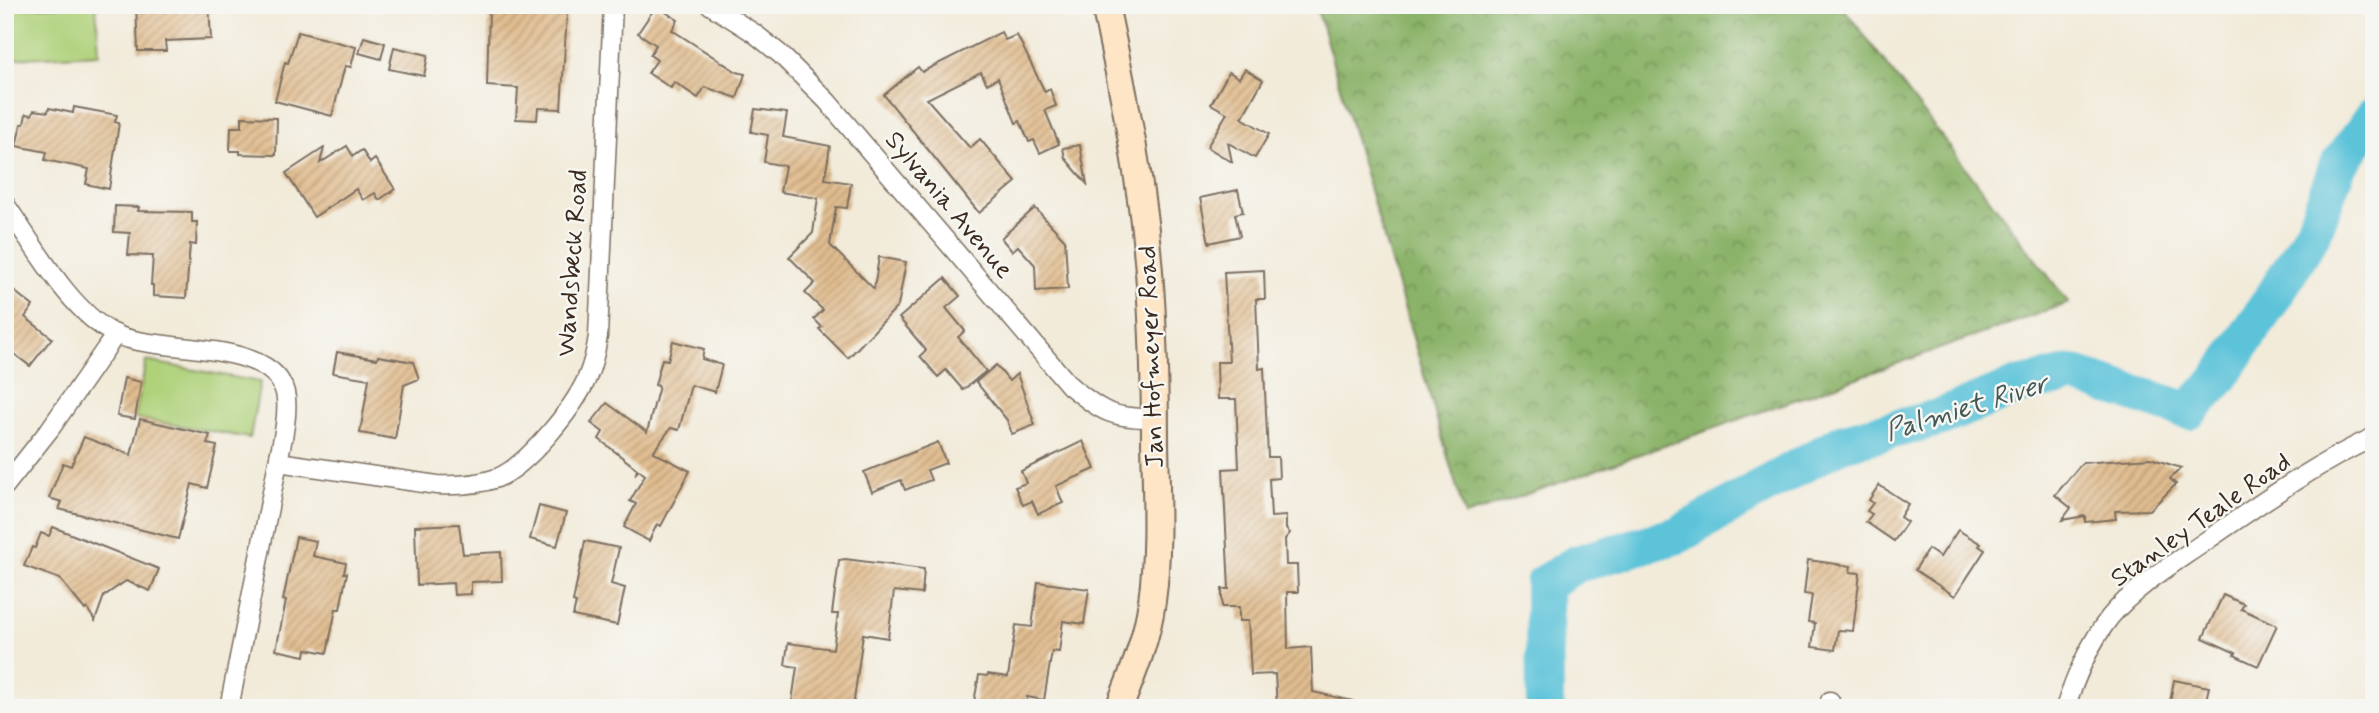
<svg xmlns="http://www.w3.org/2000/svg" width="2379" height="713" font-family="Mynerve,sans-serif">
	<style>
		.green { fill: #afd179; stroke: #757e4c; stroke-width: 2 }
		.forest { fill: url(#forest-crowns); stroke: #636e44; stroke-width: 2 }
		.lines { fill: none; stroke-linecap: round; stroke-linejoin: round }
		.river { stroke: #5bc3d9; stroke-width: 38 }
		.building { fill: url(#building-hatch) }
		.street-casing { stroke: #7b6e60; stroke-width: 21 }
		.secondary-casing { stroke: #7b6e60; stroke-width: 30 }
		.street { stroke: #fff; stroke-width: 18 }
		.secondary { stroke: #fde5c5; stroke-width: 26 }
		.labels { text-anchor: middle; stroke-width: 5; stroke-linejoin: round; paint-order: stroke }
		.street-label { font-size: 26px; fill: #3b2a1e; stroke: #f6f6f2 }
		.water-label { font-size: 28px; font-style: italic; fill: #455856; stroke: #f6f6f2 }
	</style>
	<defs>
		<pattern id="forest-crowns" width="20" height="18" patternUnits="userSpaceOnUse" patternTransform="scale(1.75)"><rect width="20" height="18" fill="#8bb369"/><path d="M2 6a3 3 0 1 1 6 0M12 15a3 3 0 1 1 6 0" fill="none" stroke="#739256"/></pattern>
		<pattern id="building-hatch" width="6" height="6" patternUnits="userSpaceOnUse" patternTransform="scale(1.75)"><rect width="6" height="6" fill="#e1bd90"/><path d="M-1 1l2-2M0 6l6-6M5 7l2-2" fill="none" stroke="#b89a75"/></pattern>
	</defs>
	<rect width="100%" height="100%" fill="#f6f6f2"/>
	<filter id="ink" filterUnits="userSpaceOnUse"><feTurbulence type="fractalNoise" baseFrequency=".0143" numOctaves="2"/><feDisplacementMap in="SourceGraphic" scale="14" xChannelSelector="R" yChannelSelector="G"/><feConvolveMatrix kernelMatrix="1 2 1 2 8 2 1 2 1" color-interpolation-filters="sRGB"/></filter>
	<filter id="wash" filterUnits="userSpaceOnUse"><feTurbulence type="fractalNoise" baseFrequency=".00686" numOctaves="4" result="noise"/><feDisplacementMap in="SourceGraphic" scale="28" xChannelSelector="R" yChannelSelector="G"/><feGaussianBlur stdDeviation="1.57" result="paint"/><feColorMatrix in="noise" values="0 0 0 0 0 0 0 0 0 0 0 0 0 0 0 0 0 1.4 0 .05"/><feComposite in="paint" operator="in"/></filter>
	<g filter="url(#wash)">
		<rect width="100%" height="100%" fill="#f2ebda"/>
		<g class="green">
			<polygon points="96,5 99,54 5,59 5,8"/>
			<polygon points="146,361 260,382 250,438 135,418"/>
		</g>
		<polygon class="forest" points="1316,5 1841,5 2069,303 1465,516"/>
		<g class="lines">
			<polyline class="river" points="1545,708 1544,584 1576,564 1678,535 1841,443 1938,418 2018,386 2072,374 2189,411 2219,379 2277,291 2313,232 2337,167 2374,116"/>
		</g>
		<g id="blocks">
			<g class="building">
				<polygon points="136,5 209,5 211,39 165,41 166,51 138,51"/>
				<polygon points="656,6 678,20 672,30 737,72 745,74 737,98 705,87 698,98 674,82 671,88 648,73 657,60 650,55 656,45 638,33"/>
				<polygon points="489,9 567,13 561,109 538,108 537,120 516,119 518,88 487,86"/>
				<polygon points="298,32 356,47 351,67 345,66 332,116 275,101 285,62 288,63"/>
				<polygon points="1001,32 1005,40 1017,35 1045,92 1050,89 1056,106 1045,110 1059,144 1040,153 1034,140 1029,142 1020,121 1016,123 998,78 987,84 981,72 927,99 970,148 980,139 1016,182 979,213 884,95 918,67 922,72"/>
				<polygon points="364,37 385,43 381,59 359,53"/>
				<polygon points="394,47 428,55 424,76 389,69"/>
				<polygon points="1245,69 1263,80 1242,118 1269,134 1255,158 1228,143 1232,162 1207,147 1227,113 1211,104 1229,72 1239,78"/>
				<polygon points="74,107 117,115 115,122 119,123 109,189 86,184 89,169 45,160 47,152 16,146 21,124 24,124 26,114 32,115 34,110 48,112 49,108 73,113"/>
				<polygon points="755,109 787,113 783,137 830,146 825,179 851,183 847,208 836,207 830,245 874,289 879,257 906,262 898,306 848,358 819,329 822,327 814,319 823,310 805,293 815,283 789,257 813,233 818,198 780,192 785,166 764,162 768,135 751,132"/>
				<polygon points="242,117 277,118 276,155 240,154 240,151 230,151 231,127 242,127"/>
				<polygon points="1080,145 1087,184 1065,158 1063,148"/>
				<polygon points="347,146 353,156 362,150 370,163 375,159 395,189 379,200 375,193 363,200 356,189 314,217 286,173 324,148 320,163"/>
				<polygon points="1238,190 1243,212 1235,214 1240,236 1209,243 1200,198"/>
				<polygon points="115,206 139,207 138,211 192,212 192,222 197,222 196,245 190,244 186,298 153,296 153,285 151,285 153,256 128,255 130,233 114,232"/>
				<polygon points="1035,208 1065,240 1068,289 1036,291 1035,265 1018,246 1012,251 1001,238"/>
				<polygon points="1264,270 1265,299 1256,299 1259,369 1264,368 1268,457 1278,457 1279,478 1269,479 1271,517 1286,516 1286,529 1290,533 1285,539 1286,565 1297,565 1298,592 1287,592 1288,649 1311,647 1313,692 1353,701 1352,708 1277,708 1275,674 1251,675 1248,621 1239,621 1239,607 1222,607 1222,589 1229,589 1223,469 1239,468 1236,399 1218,399 1217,362 1229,362 1224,272"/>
				<polygon points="945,278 960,296 946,308 965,331 958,337 986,371 963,390 946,370 938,377 920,356 926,350 899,318"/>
				<polygon points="5,284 33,306 25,317 52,338 30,366 5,347"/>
				<polygon points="673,341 704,349 702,359 722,365 715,392 691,385 679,430 671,428 653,452 690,471 661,526 657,524 649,541 624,527 636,504 630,501 645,475 639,470 636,473 637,469 599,439 603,432 591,423 607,403 647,432 659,386 655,385 662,359 668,360"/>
				<polygon points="337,352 377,359 378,356 413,362 419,379 404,385 395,439 360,433 369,379 333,373"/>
				<polygon points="996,365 1009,381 1017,374 1035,425 1012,434 1007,420 976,382"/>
				<polygon points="124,378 141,382 135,419 117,416"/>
				<polygon points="140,419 210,435 207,444 217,446 207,488 192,484 178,539 59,509 62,502 49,498 63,463 71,466 84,437 131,455"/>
				<polygon points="1083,441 1095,469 1056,486 1063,503 1038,514 1032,501 1023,505 1015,487 1026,483 1021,471"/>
				<polygon points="938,442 946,463 927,470 931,480 905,490 901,480 872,492 864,472"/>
				<polygon points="2150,458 2181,468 2170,479 2176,484 2150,510 2115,511 2116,519 2085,522 2085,516 2062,520 2071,508 2055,495 2082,463"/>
				<polygon points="1879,485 1908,504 1900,517 1907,522 1894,541 1866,522 1872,514 1867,511 1873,503 1869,500"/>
				<polygon points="539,506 566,513 557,546 530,539"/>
				<polygon points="459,524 463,554 501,552 502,581 471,582 471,594 454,595 453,583 417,585 415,526"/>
				<polygon points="53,527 159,569 150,591 126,581 104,596 95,621 87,608 85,610 60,579 24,566 32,547 35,548 41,533 49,536"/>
				<polygon points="1958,530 1981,544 1979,546 1985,550 1955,596 1915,570 1928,549 1940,557"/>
				<polygon points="296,537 316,541 313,556 346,563 344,573 347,573 340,609 336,609 327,653 306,649 305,656 276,650 286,601 283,600"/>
				<polygon points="585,541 619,548 611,584 625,588 617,625 573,616 576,603 573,602"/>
				<polygon points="845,559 924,569 922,594 894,591 888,638 863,634 853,708 791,708 797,667 785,665 788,643 833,649 838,614 832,614 839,560"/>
				<polygon points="1808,560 1851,566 1850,572 1860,573 1853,631 1838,630 1835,650 1812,647 1815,623 1808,622 1812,595 1804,594"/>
				<polygon points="1038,582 1089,589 1084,624 1063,621 1059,652 1052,651 1044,700 1027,697 1026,708 973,708 979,675 987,676 988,674 1008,677 1016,625 1032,627"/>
				<polygon points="2223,595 2244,604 2241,609 2277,625 2258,666 2234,655 2236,653 2203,638"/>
				<polygon points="2174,680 2209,687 2204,708 2169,708"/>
			</g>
		</g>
	</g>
	<g filter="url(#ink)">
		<use href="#blocks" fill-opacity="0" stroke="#7b6e60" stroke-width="2"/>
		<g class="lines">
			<g class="street-casing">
				<g id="street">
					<path d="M710,5L754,33L780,54L827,101L1070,386C1103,412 1112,419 1155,418"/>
					<path d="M5,204C34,245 70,312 115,334C158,355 279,337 286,398C288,419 282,441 278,462"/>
					<polyline points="5,486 50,429 116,334"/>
					<polyline points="1830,701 1831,708"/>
					<path d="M229,708L278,462L437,485C458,486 477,485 497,478C527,466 574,408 587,378C593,364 596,350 598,336L613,5"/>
					<path d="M2065,708C2076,676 2089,644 2110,617C2136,586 2173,564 2206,541C2260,504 2315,464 2374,437"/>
				</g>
			</g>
			<g class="secondary-casing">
				<path id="secondary" d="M1105,5C1121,80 1136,154 1145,230C1153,300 1155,372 1155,442C1156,495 1159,549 1152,601C1147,639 1133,673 1119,708"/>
			</g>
			<use href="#street" class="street"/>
			<use href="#secondary" class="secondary"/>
		</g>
	</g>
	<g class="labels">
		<g class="street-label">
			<text transform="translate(950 204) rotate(50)" y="9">Sylvania Avenue</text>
			<text transform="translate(571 263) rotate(-86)" y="9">Wandsbeck Road</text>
			<text transform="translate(1150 357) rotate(-92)" y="9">Jan Hofmeyer Road</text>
			<text transform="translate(2200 519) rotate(-35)" y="9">Stanley Teale Road</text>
		</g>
		<g class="water-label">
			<text transform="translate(1966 406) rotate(-17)" y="10">Palmiet River</text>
		</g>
	</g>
	<rect width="2379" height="713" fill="none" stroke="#f6f6f2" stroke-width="28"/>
</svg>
